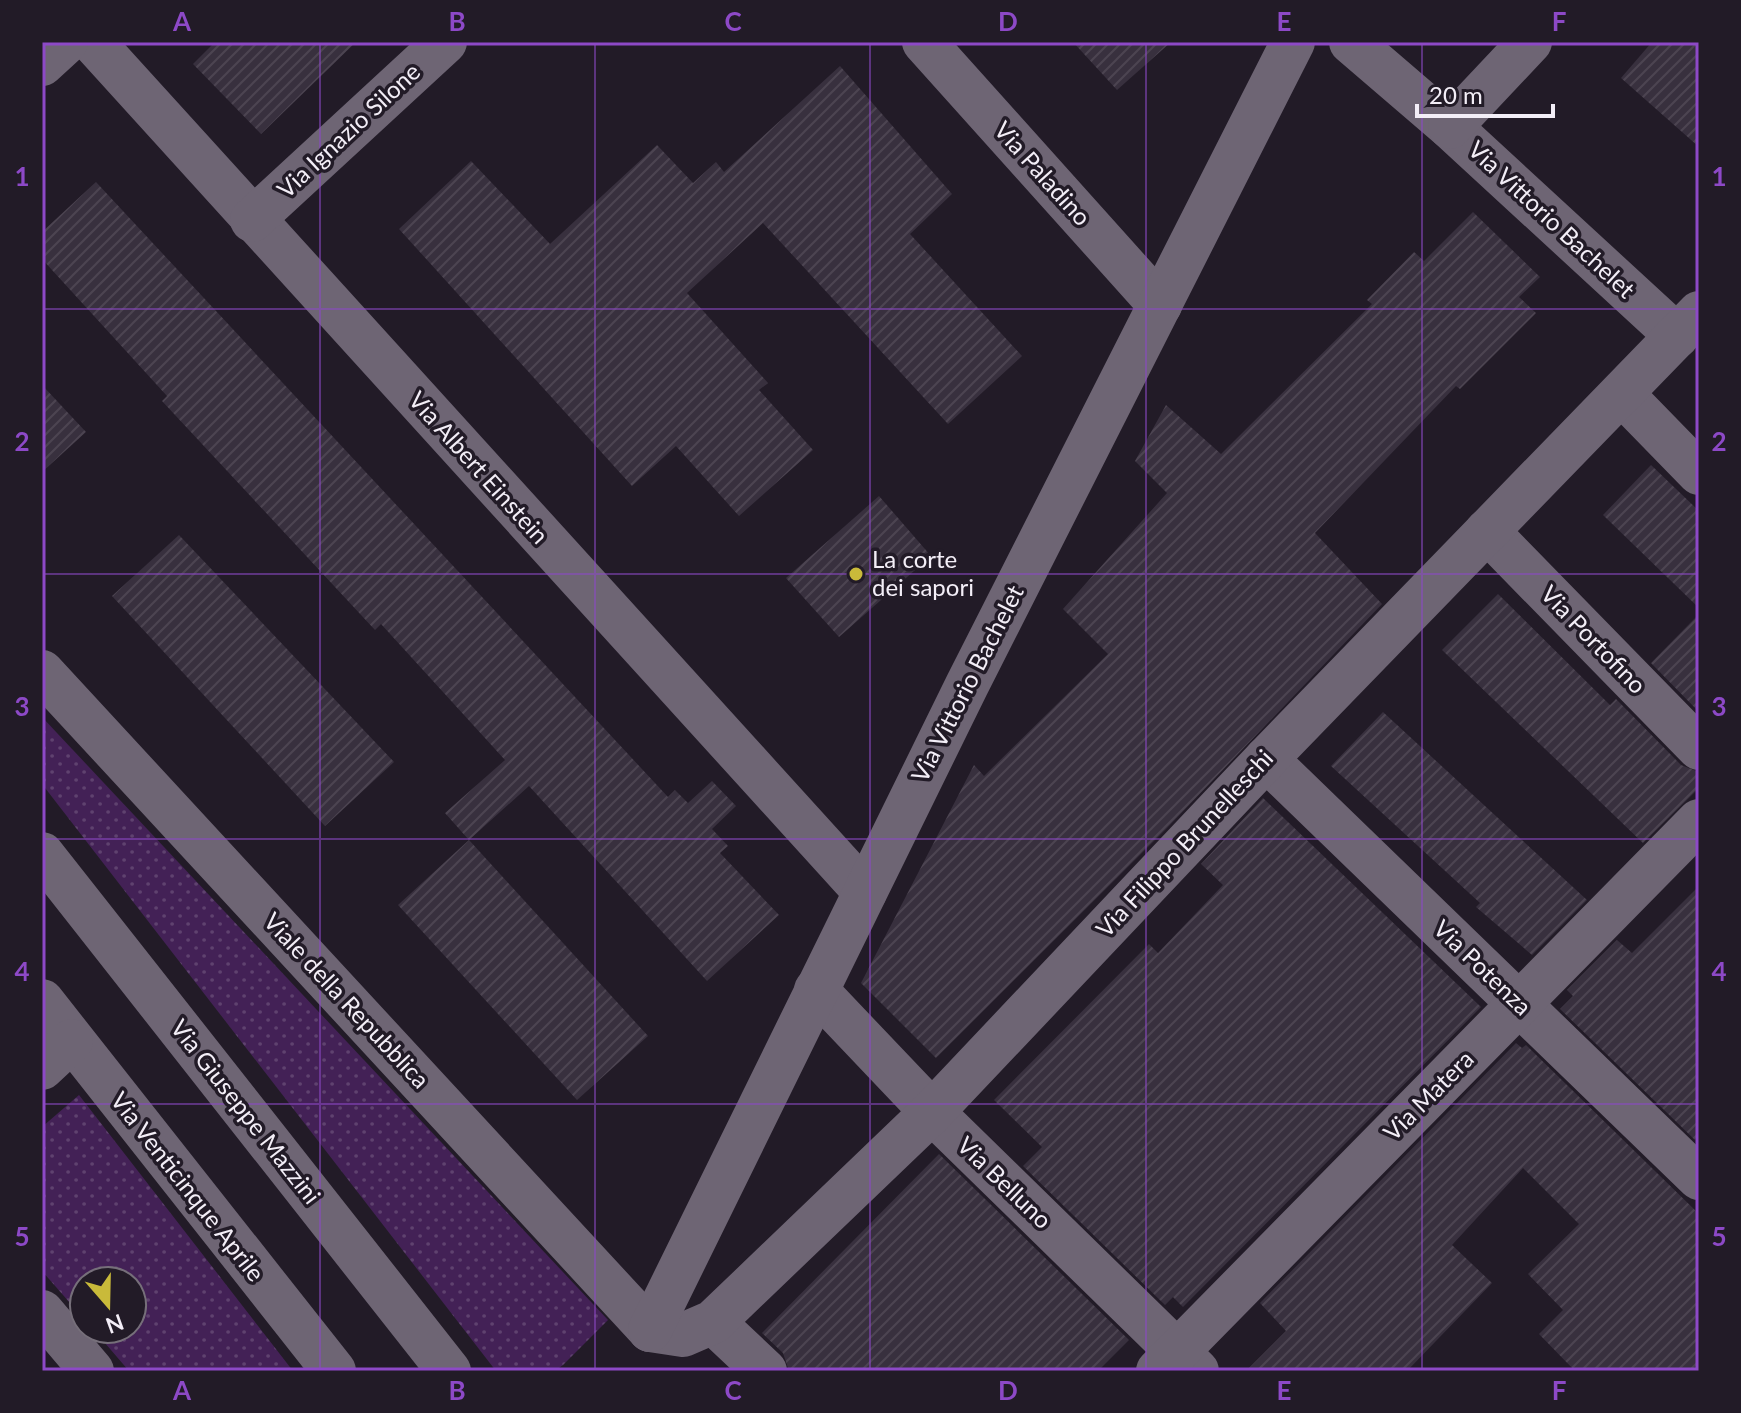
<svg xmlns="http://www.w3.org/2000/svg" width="1741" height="1413" font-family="Lato,sans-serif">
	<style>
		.park { fill: url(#park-dots) }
		.building { fill: url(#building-hatch) }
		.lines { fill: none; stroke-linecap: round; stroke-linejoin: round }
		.minor { stroke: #6e6574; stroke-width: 44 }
		.grid { fill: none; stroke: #8d49c7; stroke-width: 2; stroke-opacity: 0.55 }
		.poi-dot { fill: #c9ba3a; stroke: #221b27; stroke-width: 3 }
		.labels { text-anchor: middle; stroke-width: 7; stroke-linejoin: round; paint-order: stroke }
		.street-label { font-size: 24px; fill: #f3eef7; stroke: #221b27 }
		.poi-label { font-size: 24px; fill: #f3eef7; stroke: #221b27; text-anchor: start }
		.neatline { fill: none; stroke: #8d49c7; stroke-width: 3 }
		.grid-label { font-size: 26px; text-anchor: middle; font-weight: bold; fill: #8d49c7 }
	</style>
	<defs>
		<pattern id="park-dots" width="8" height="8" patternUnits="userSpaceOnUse" patternTransform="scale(2)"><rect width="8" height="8" fill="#432156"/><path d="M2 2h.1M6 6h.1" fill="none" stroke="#5f426f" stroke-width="1.8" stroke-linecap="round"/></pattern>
		<pattern id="building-hatch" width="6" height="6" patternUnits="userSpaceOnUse" patternTransform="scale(2)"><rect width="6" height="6" fill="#38303e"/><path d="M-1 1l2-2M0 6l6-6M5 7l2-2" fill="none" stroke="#4c4451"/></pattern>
	</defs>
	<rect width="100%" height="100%" fill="#221b27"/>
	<g class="park">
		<polygon points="42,717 608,1320 563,1365 555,1371 496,1371 42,784"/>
		<polygon points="79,1095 293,1371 129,1371 93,1329 132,1329 132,1281 84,1281 84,1319 42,1271 42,1127"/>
	</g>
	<g class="building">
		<polygon points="215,42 356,42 261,134 193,64"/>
		<polygon points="1073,42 1171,42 1117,90"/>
		<polygon points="1652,42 1699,42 1699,147 1621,78"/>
		<polygon points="840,66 952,194 910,234 1022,356 948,424 763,223 687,293 768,383 759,390 813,450 739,516 676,446 632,486 399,229 471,161 550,244 657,145 693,183 716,162 724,172"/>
		<polygon points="96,182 668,797 675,790 688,803 712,781 736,806 712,829 728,846 720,853 779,915 707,981 529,786 469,840 445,813 505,760 381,624 375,630 162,401 167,396 42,259 42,232"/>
		<polygon points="1473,212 1540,277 1519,297 1536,313 1460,389 1456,386 1315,533 1382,604 1166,829 936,1058 861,983 974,765 984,776 1108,654 1063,609 1167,493 1135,461 1166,405 1221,454 1372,304 1367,300 1414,252 1424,261"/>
		<polygon points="42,385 86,432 42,472"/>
		<polygon points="1651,465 1699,511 1699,608 1603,515"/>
		<polygon points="879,496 931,556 839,637 786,578"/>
		<polygon points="179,535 394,762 325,826 112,596"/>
		<polygon points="1498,594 1610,705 1616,699 1681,765 1699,772 1699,788 1643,843 1442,650"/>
		<polygon points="1699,614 1699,712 1651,663"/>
		<polygon points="1383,712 1587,900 1532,955 1476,907 1480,903 1331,766"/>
		<polygon points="1263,798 1481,1007 1183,1307 1173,1297 1165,1305 1023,1166 1042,1147 994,1100 1149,944 1158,953 1223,885 1201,864"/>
		<polygon points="469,840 648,1036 577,1100 398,905"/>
		<polygon points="1699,886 1699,1136 1695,1140 1560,1009 1573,996 1567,990 1617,940 1632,953"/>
		<polygon points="1516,1043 1522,1048 1526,1045 1699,1214 1699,1371 1575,1371 1539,1334 1563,1310 1528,1274 1579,1224 1523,1168 1452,1245 1492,1283 1407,1371 1246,1371 1286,1331 1260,1303"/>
		<polygon points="939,1154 1129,1340 1098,1371 789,1371 783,1353 762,1333"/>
	</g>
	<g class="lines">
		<g class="minor">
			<polyline points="93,42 865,892"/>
			<polyline points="924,42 1160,305"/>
			<polyline points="1351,42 1450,127 1677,336"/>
			<polyline points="42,64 66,42"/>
			<polyline points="1450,127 1530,42"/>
			<polyline points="252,220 445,42"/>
			<polyline points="1622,394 1699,473"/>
			<polyline points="1487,531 1699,748"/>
			<polyline points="42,672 650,1330"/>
			<polyline points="1266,759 1699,1178"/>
			<polyline points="42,854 449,1371"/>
			<polyline points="816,990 932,1112 1197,1371"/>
			<polyline points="42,1001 334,1371"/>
			<polyline points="42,1068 71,1041"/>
			<polyline points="42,1312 92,1371"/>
			<polyline points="713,1322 765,1371"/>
			<polyline points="650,1330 683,1335 713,1322 932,1112 1266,759 1699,313"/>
			<polyline points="650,1330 967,685 1293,42"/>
			<polyline points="1158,1371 1699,821"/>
		</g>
	</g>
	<path class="grid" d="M320,42V1371M595,42V1371M870,42V1371M1146,42V1371M1422,42V1371M42,309H1699M42,574H1699M42,839H1699M42,1104H1699"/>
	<circle class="poi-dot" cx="856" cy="574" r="8"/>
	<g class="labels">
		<g class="street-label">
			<text transform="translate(349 131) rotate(-43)" y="8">Via Ignazio Silone</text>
			<text transform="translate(1042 174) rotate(48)" y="8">Via Paladino</text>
			<text transform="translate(1551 220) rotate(43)" y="8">Via Vittorio Bachelet</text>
			<text transform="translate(478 468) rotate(48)" y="8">Via Albert Einstein</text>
			<text transform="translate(1593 640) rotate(46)" y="8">Via Portofino</text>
			<text transform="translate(968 684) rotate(-63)" y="8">Via Vittorio Bachelet</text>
			<text transform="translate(1185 844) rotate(-47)" y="8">Via Filippo Brunelleschi</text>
			<text transform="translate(1482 968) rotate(44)" y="8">Via Potenza</text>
			<text transform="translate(346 1001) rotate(47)" y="8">Viale della Repubblica</text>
			<text transform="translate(1429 1096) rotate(-45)" y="8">Via Matera</text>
			<text transform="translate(245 1112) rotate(52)" y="8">Via Giuseppe Mazzini</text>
			<text transform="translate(1004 1183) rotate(44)" y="8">Via Belluno</text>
			<text transform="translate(187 1187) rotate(52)" y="8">Via Venticinque Aprile</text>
		</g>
		<g class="poi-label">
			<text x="872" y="568">La corte<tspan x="872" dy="28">dei sapori</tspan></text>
		</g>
	</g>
	<rect width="1741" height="1413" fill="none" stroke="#221b27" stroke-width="88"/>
	<g transform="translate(108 1305) rotate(160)"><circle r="38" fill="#221b27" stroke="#766f7a" stroke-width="2"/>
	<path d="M0-6L14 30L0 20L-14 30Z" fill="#c9ba3a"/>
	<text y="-12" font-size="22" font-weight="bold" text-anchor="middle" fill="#f3eef7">N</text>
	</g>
	<path d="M1417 104v12h136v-12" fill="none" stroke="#f3eef7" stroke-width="4"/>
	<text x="1429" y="104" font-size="24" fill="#f3eef7" stroke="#221b27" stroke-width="6" paint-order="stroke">20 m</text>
	<rect x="44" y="44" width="1653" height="1325" class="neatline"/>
	<g class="grid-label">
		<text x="182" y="31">A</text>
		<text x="457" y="31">B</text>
		<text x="733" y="31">C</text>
		<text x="1008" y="31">D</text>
		<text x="1284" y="31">E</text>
		<text x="1559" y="31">F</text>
		<text x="22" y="186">1</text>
		<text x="1719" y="186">1</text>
		<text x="22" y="451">2</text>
		<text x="1719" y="451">2</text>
		<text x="22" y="716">3</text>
		<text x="1719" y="716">3</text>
		<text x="22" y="981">4</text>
		<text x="1719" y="981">4</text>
		<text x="22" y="1246">5</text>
		<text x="1719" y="1246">5</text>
		<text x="182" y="1400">A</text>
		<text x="457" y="1400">B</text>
		<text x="733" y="1400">C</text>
		<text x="1008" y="1400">D</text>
		<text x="1284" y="1400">E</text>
		<text x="1559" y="1400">F</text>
	</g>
</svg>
